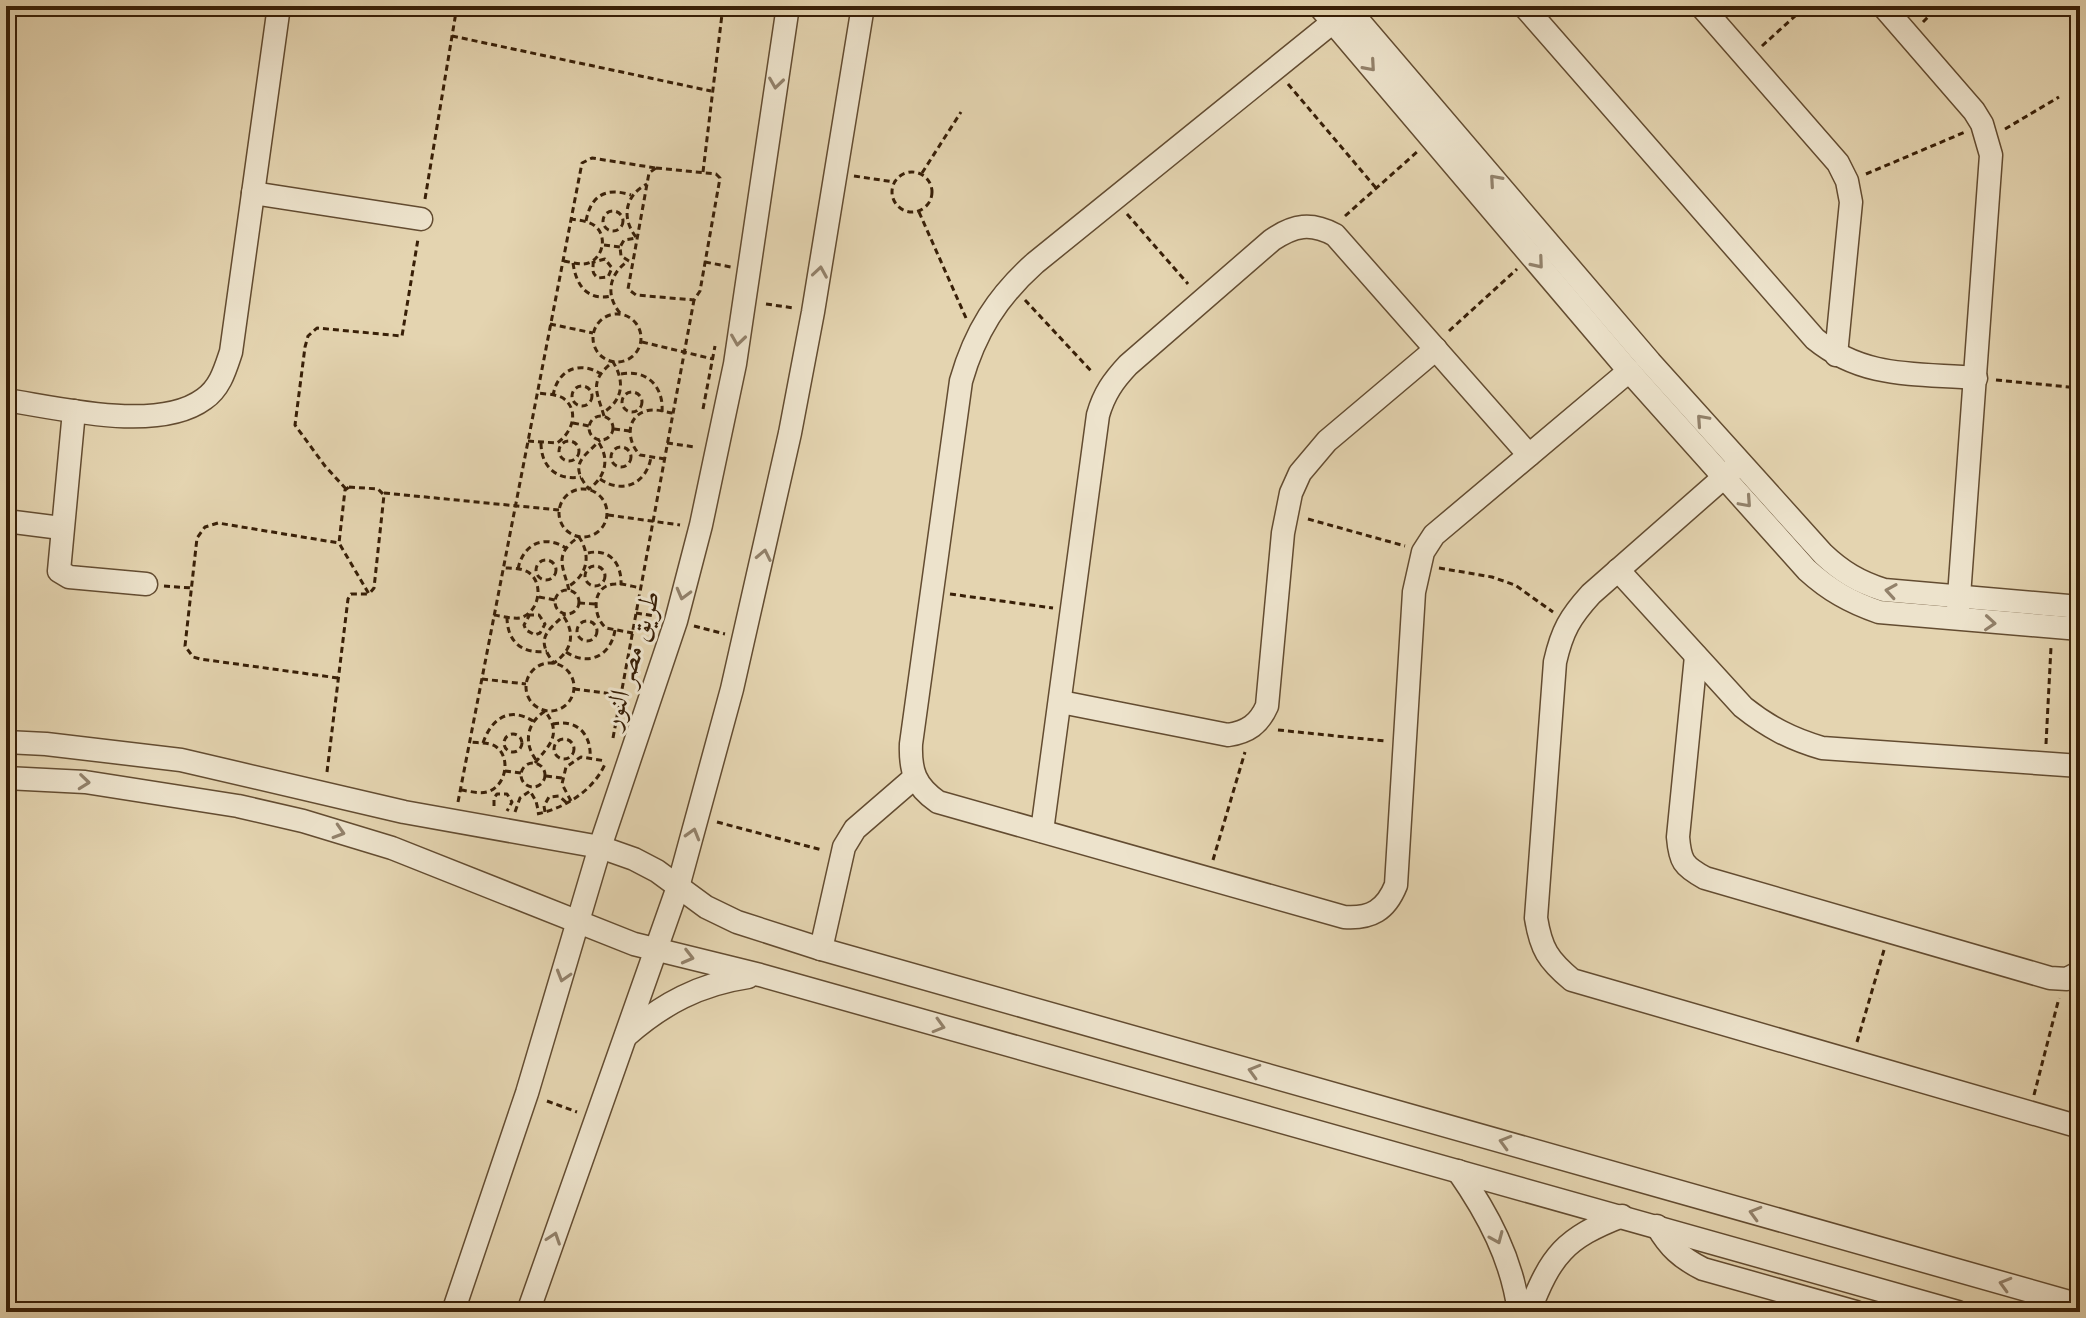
<svg xmlns="http://www.w3.org/2000/svg" width="2086" height="1318" font-family="'IM FELL English',Amiri,serif">
	<style>
		.lines { fill: none; stroke-linecap: round; stroke-linejoin: round }
		.minor-casing { stroke: #634c31; stroke-width: 25 }
		.path { stroke: #381f07; stroke-width: 3; stroke-dasharray: 6 4; stroke-linecap: butt }
		.minor { stroke: #ede3cc; stroke-width: 22 }
		.oneway { stroke: #92816a }
		.labels { text-anchor: middle; stroke-width: 6; stroke-linejoin: round; paint-order: stroke }
		.street-label { font-size: 28px; fill: #381f07; stroke: #ede3cc }
	</style>
	<rect width="100%" height="100%" fill="#e4d4b0"/>
	<filter id="stains"><feTurbulence type="fractalNoise" baseFrequency=".0025" numOctaves="4"/><feColorMatrix values="0 0 0 0 .2 0 0 0 0 .09 0 0 0 0 .02 0 0 0 .5 -.17"/></filter>
	<radialGradient id="worn" r=".72"><stop offset=".6" stop-color="#630" stop-opacity="0"/><stop offset="1" stop-color="#630" stop-opacity=".3"/></radialGradient>
	<g class="lines">
		<g class="minor-casing">
			<g id="minor">
				<path d="M1319,6L1629,371L1807,570C1829,590 1850,602 1879,612L2080,629"/>
				<path d="M1346,6L1650,362L1823,554C1842,572 1859,582 1884,590L2080,607"/>
				<path d="M1524,6L1815,339C1864,379 1916,373 1976,378"/>
				<polyline points="1701,6 1838,163 1847,181 1851,202 1836,355"/>
				<polyline points="1883,6 1974,111 1982,124 1991,155 1958,610"/>
				<path d="M1349,9L1035,263C997,297 975,332 961,381L911,744C910,771 915,786 938,802L1344,917C1371,919 1386,910 1396,885L1414,592L1423,552L1434,535L1629,371"/>
				<polyline points="253,193 421,219"/>
				<path d="M6,400C59,408 158,433 204,399C220,388 225,370 231,352L279,6"/>
				<polyline points="74,411 59,571 69,577 146,584"/>
				<path d="M1740,463L1591,594C1570,617 1562,631 1555,662L1536,918C1541,949 1548,960 1572,980L2080,1127"/>
				<polyline points="6,521 61,528"/>
				<path d="M1618,570L1743,707C1768,727 1791,739 1822,748L2080,766"/>
				<path d="M1696,656L1678,837C1680,861 1683,866 1705,878L2050,978L2067,979L2080,972"/>
				<path d="M1061,702L1228,735C1248,732 1259,724 1267,706L1283,533L1291,493L1300,473L1327,441L1436,349"/>
				<polyline points="6,742 46,744 181,760 404,812 600,847 634,859 657,871 706,907 737,922 821,949 2080,1305"/>
				<polyline points="6,778 85,782 238,806 303,821 392,848 634,944 760,975 1958,1312"/>
				<path d="M1042,831L1098,415C1104,394 1113,381 1128,365L1272,240C1294,225 1311,222 1335,235L1529,455"/>
				<polyline points="821,949 844,847 855,829 914,778"/>
				<path d="M626,1036C662,1004 700,984 748,977"/>
				<path d="M1458,1171C1488,1214 1512,1259 1519,1312"/>
				<path d="M1657,1226C1669,1247 1681,1258 1703,1269L1856,1312"/>
				<polyline points="453,1312 527,1093 600,847 676,621 701,525 735,364 788,6"/>
				<polyline points="528,1312 678,887 732,689 790,433 813,312 863,6"/>
				<path d="M1529,1312C1551,1255 1565,1238 1622,1216"/>
			</g>
		</g>
		<g class="path">
			<polyline points="1923,22 1939,6"/>
			<polyline points="452,36 711,91"/>
			<polyline points="1762,46 1806,6"/>
			<polyline points="1288,84 1376,188"/>
			<polyline points="2005,129 2059,97"/>
			<polygon points="656,168 716,174 720,178 700,291 694,300 636,295 628,289 649,173"/>
			<circle cx="912" cy="192" r="20"/>
			<polyline points="703,172 723,6"/>
			<polyline points="922,173 961,112"/>
			<polyline points="1866,174 1965,132"/>
			<polyline points="854,176 894,182"/>
			<polyline points="425,199 457,6"/>
			<circle cx="613" cy="221" r="10"/>
			<polyline points="919,212 966,318"/>
			<polyline points="1127,214 1188,284"/>
			<polyline points="1345,216 1417,152"/>
			<path d="M586,221C591,195 606,187 631,195"/>
			<path d="M636,237C621,218 625,195 647,184"/>
			<polyline points="604,245 620,247"/>
			<path d="M564,261C570,262 577,264 583,264C602,263 609,237 595,226C589,221 578,220 571,219"/>
			<path d="M593,261C594,268 590,272 598,278L608,277L612,268L605,259L594,262"/>
			<polyline points="629,261 621,256 620,247 624,240 637,238"/>
			<polyline points="705,262 731,267"/>
			<path d="M573,263C576,285 587,301 611,296"/>
			<polyline points="1025,300 1093,373"/>
			<polyline points="766,304 794,308"/>
			<path d="M620,313C605,295 609,274 628,261"/>
			<circle cx="617" cy="338" r="24"/>
			<polyline points="550,324 593,333"/>
			<polyline points="1449,331 1517,269"/>
			<polyline points="642,342 713,359"/>
			<path d="M621,374C646,369 664,386 662,412"/>
			<polyline points="1996,380 2080,388"/>
			<circle cx="582" cy="396" r="10"/>
			<circle cx="632" cy="402" r="10"/>
			<path d="M553,396C557,370 579,360 601,374"/>
			<polyline points="703,409 715,346"/>
			<path d="M604,416C597,392 588,381 613,362C625,381 623,400 604,412"/>
			<circle cx="601" cy="428" r="12"/>
			<polyline points="573,423 589,426"/>
			<polyline points="614,429 630,431"/>
			<path d="M528,441L557,443C571,434 581,411 563,398C556,394 545,394 537,393"/>
			<circle cx="569" cy="451" r="10"/>
			<path d="M541,443C541,467 557,481 581,477"/>
			<path d="M599,443C610,460 605,477 589,489C567,463 585,457 600,440"/>
			<polyline points="667,443 695,447"/>
			<circle cx="621" cy="457" r="10"/>
			<path d="M665,459L640,455C627,442 625,417 646,411C654,408 665,412 673,413"/>
			<path d="M600,479C623,495 647,483 651,457"/>
			<polygon points="349,487 378,489 384,495 374,588 369,594 339,543 345,490"/>
			<circle cx="583" cy="513" r="24"/>
			<polyline points="346,489 325,466 295,425 305,347 308,336 317,328 402,336 418,239"/>
			<polyline points="384,493 559,510"/>
			<polyline points="608,515 680,525"/>
			<polyline points="1308,519 1405,546"/>
			<path d="M588,553C610,548 622,564 621,585"/>
			<circle cx="546" cy="570" r="10"/>
			<circle cx="595" cy="576" r="10"/>
			<polyline points="1439,568 1492,577 1515,585 1553,612"/>
			<path d="M518,569C523,544 544,534 566,548"/>
			<polyline points="164,586 192,588"/>
			<path d="M569,590C563,566 553,554 579,537C591,555 588,574 569,586"/>
			<circle cx="567" cy="602" r="12"/>
			<polyline points="950,594 1053,608"/>
			<polyline points="539,597 555,600"/>
			<polyline points="579,603 595,604"/>
			<polyline points="636,613 655,616"/>
			<path d="M494,615C502,616 512,619 520,618C539,613 545,583 528,572C521,568 511,568 503,568"/>
			<polyline points="528,615 539,615 545,624 540,633 535,635 526,630 524,625 529,616"/>
			<path d="M507,617C507,642 523,655 547,651"/>
			<path d="M564,617C576,635 571,651 554,663C533,637 550,630 565,614"/>
			<circle cx="587" cy="631" r="10"/>
			<polyline points="694,626 725,634"/>
			<path d="M633,633L606,628C592,616 591,585 615,584C623,583 633,587 641,588"/>
			<path d="M566,652C588,667 611,656 615,630"/>
			<circle cx="550" cy="687" r="24"/>
			<polyline points="338,678 200,659 193,657 185,646 197,538 205,527 218,523 339,543"/>
			<polyline points="482,679 526,684"/>
			<polyline points="574,689 628,696"/>
			<path d="M553,724C577,719 592,734 590,759"/>
			<polyline points="1278,730 1385,741"/>
			<circle cx="513" cy="743" r="9"/>
			<polyline points="613,738 694,300"/>
			<circle cx="564" cy="749" r="10"/>
			<path d="M483,743C491,719 509,706 533,721"/>
			<polyline points="2046,744 2051,647"/>
			<path d="M535,763C549,745 563,735 545,711C527,723 523,742 536,760"/>
			<circle cx="533" cy="775" r="12"/>
			<polyline points="505,771 521,773"/>
			<polyline points="327,772 348,599 351,594 367,594"/>
			<polyline points="546,776 562,778"/>
			<path d="M461,790C469,791 479,794 487,792C506,787 512,757 495,746C488,742 477,743 470,742"/>
			<polyline points="571,801 562,784 566,767 581,757 606,761"/>
			<polyline points="458,802 582,163 592,158 656,168"/>
			<polyline points="494,806 494,798 497,794 507,794 512,802 507,811"/>
			<polyline points="515,812 520,798 530,791 536,801 539,814"/>
			<polyline points="545,812 544,806 549,797 559,796 567,803"/>
			<path d="M537,814C565,808 593,791 605,764"/>
			<polyline points="717,822 822,850"/>
			<polyline points="1213,860 1245,752"/>
			<polyline points="1857,1042 1884,950"/>
			<polyline points="2034,1095 2059,998"/>
			<polyline points="547,1101 577,1112"/>
		</g>
		<use href="#minor" class="minor"/>
	</g>
	<defs><path id="oneway-chevron" d="M-2-3.5L2.5 0L-2 3.5" fill="none" stroke-width="1.6" stroke-linecap="round" stroke-linejoin="round" transform="scale(2)"/></defs>
	<g class="oneway">
		<use href="#oneway-chevron" transform="translate(1370 66) rotate(49)"/>
		<use href="#oneway-chevron" transform="translate(776 83) rotate(98)"/>
		<use href="#oneway-chevron" transform="translate(1495 180) rotate(-131)"/>
		<use href="#oneway-chevron" transform="translate(1538 263) rotate(50)"/>
		<use href="#oneway-chevron" transform="translate(820 272) rotate(-81)"/>
		<use href="#oneway-chevron" transform="translate(738 340) rotate(98)"/>
		<use href="#oneway-chevron" transform="translate(1702 420) rotate(-132)"/>
		<use href="#oneway-chevron" transform="translate(1746 502) rotate(48)"/>
		<use href="#oneway-chevron" transform="translate(764 555) rotate(-78)"/>
		<use href="#oneway-chevron" transform="translate(1891 591) rotate(-171)"/>
		<use href="#oneway-chevron" transform="translate(683 594) rotate(105)"/>
		<use href="#oneway-chevron" transform="translate(1990 623) rotate(4)"/>
		<use href="#oneway-chevron" transform="translate(84 782) rotate(6)"/>
		<use href="#oneway-chevron" transform="translate(339 832) rotate(17)"/>
		<use href="#oneway-chevron" transform="translate(693 834) rotate(-74)"/>
		<use href="#oneway-chevron" transform="translate(688 957) rotate(14)"/>
		<use href="#oneway-chevron" transform="translate(563 976) rotate(107)"/>
		<use href="#oneway-chevron" transform="translate(939 1026) rotate(16)"/>
		<use href="#oneway-chevron" transform="translate(1254 1071) rotate(-164)"/>
		<use href="#oneway-chevron" transform="translate(1505 1142) rotate(-164)"/>
		<use href="#oneway-chevron" transform="translate(1755 1213) rotate(-164)"/>
		<use href="#oneway-chevron" transform="translate(554 1238) rotate(-71)"/>
		<use href="#oneway-chevron" transform="translate(1497 1238) rotate(67)"/>
		<use href="#oneway-chevron" transform="translate(2005 1284) rotate(-164)"/>
	</g>
	<g class="labels">
		<g class="street-label">
			<text transform="translate(630 659) rotate(-73)" y="10">طريق مصر النور</text>
		</g>
	</g>
	<rect width="2086" height="1318" fill="none" stroke="#e4d4b0" stroke-width="32"/>
	<rect x="8" y="8" width="2070" height="1302" fill="none" stroke="#381f07" stroke-width="4"/>
	<rect x="16" y="16" width="2054" height="1286" fill="none" stroke="#381f07" stroke-width="2"/>
	<rect width="100%" height="100%" filter="url(#stains)"/>
	<rect width="100%" height="100%" fill="url(#worn)"/>
</svg>
